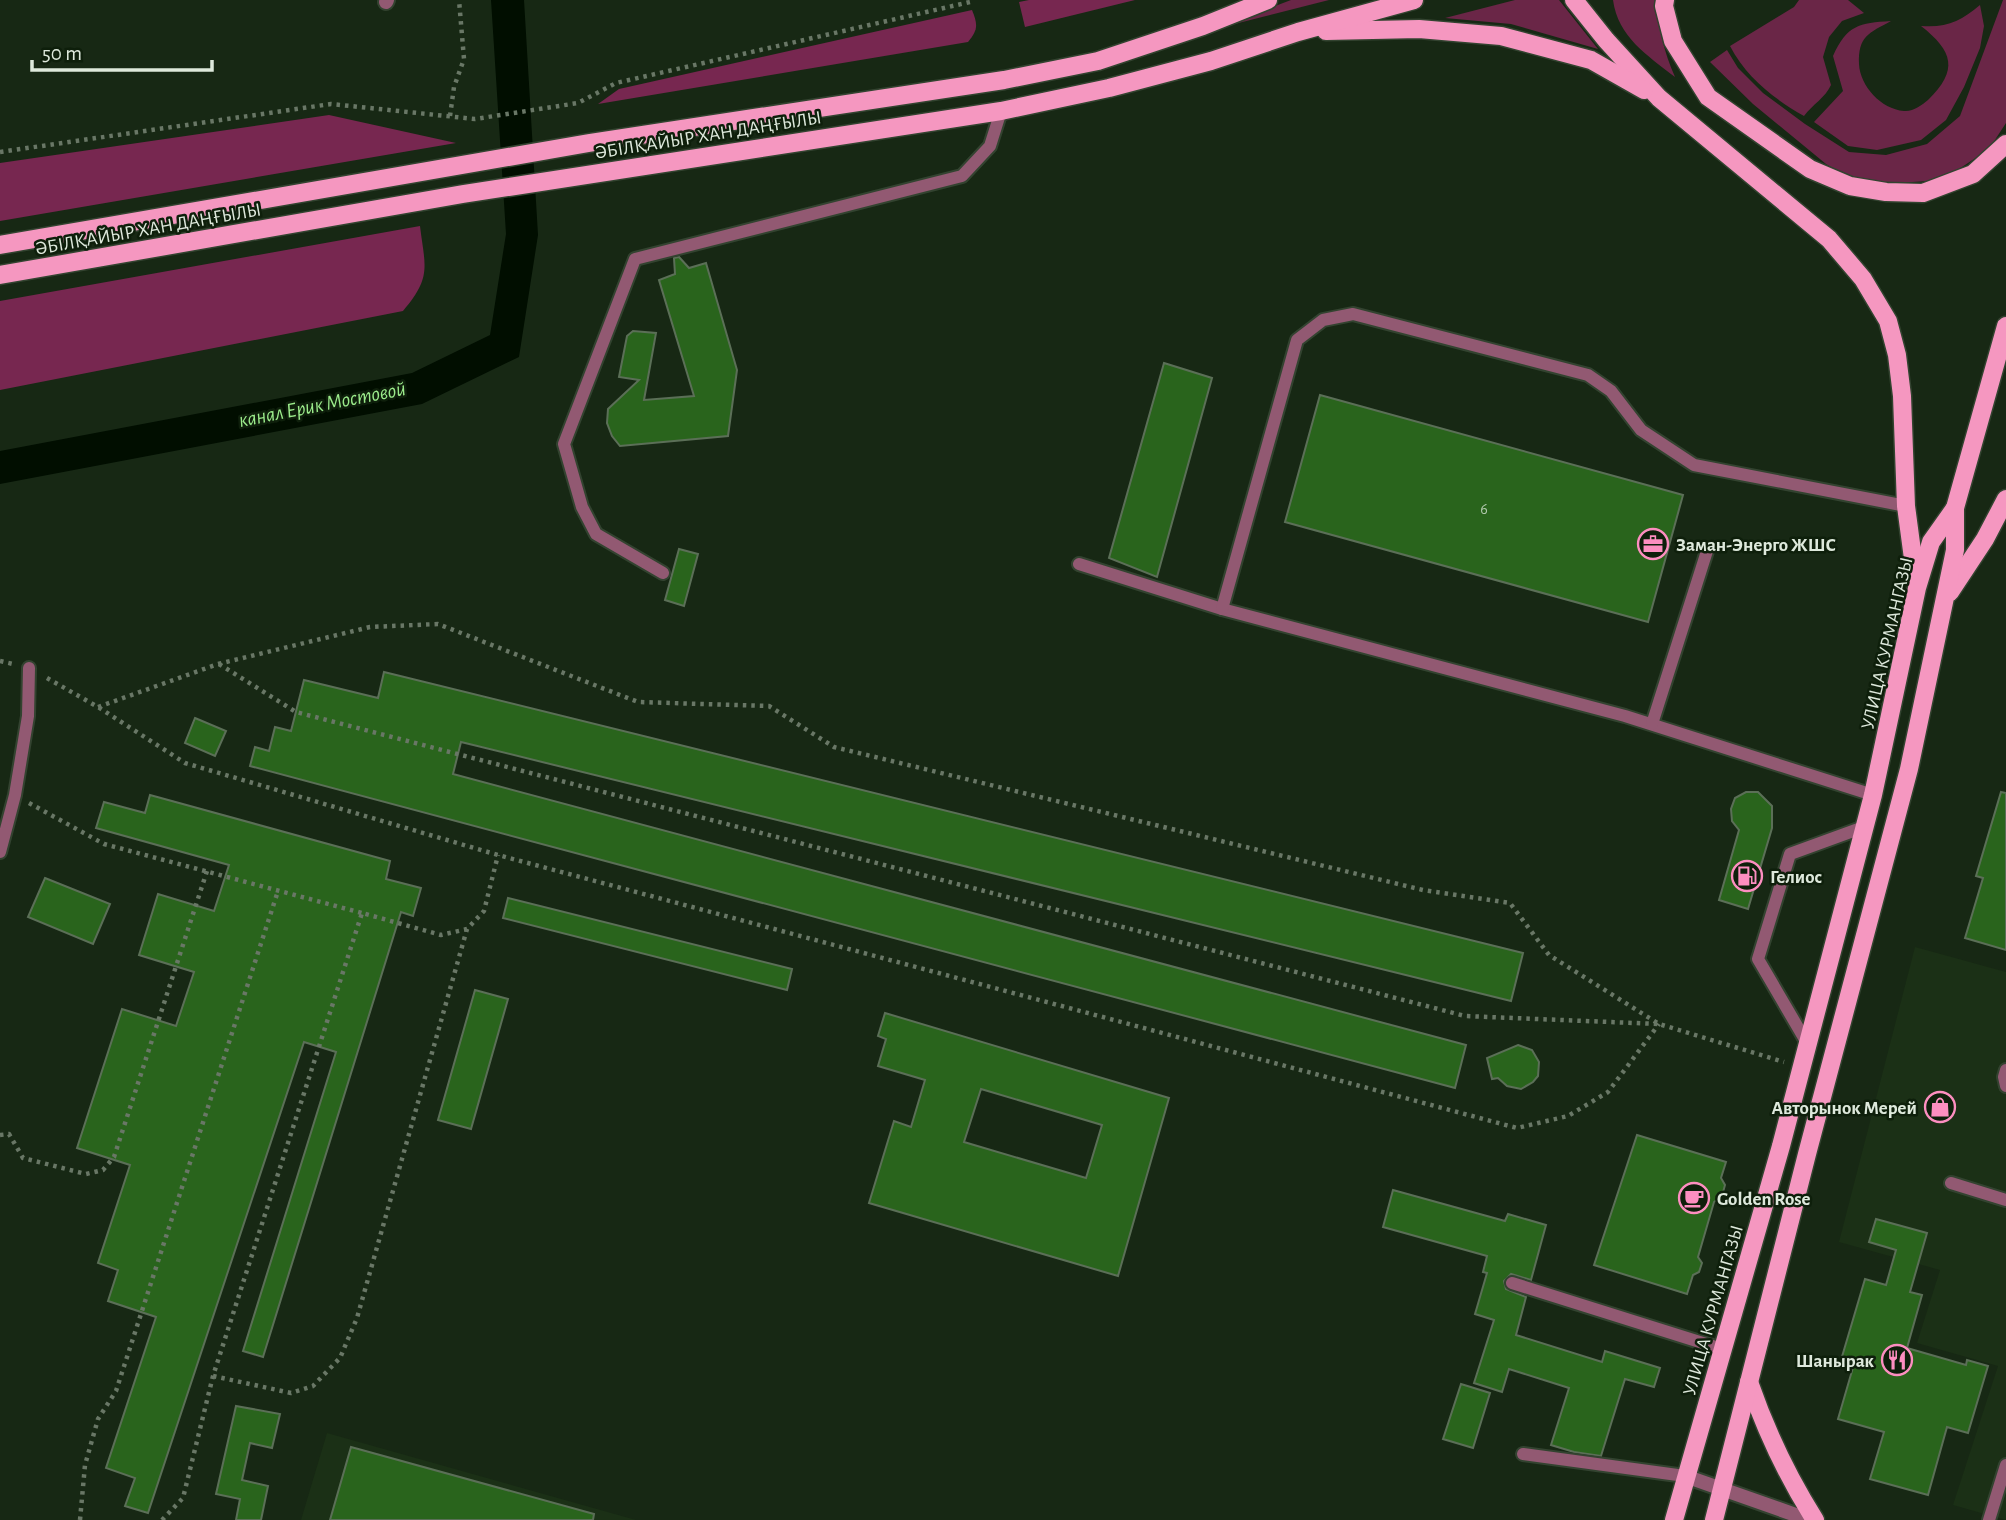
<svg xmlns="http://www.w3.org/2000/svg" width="2006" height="1520" font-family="'Alegreya Sans',sans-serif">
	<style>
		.built { fill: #1b3016 }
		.green { fill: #6a2647 }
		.forest { fill: #772750 }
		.water { fill: #010e00 }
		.building { fill: #29641c; stroke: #5b6f57; stroke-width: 2; fill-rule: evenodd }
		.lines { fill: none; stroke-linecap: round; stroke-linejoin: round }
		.lane-casing { stroke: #334330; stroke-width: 16 }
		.street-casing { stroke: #334330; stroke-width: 18 }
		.primary-casing { stroke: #334330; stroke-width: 21 }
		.path { stroke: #697766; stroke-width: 4.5; stroke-dasharray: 3.5 5; stroke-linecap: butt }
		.lane { stroke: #925972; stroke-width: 12 }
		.street { stroke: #925972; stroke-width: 14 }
		.primary { stroke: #f597c0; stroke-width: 18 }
		.labels { text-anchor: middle; stroke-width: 5; stroke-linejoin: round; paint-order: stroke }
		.number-label { font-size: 16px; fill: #b1c8ac }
		.street-label { font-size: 19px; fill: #dee9dc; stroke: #0e1f0b }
		.poi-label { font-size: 19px; font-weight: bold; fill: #dee9dc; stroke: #0e1f0b; text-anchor: start }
		.water-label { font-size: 21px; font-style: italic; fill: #9beb8b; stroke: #0e1f0b }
	</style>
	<rect width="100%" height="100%" fill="#172814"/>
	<g class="built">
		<polygon points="1915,947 2006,972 2006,1520 1953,1505 1998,1366 1917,1343 1940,1270 1839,1242"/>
		<polygon points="327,1433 636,1520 301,1520"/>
	</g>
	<g class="green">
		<polygon points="1291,0 1329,0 1215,29"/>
		<polygon points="1515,0 1559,0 1598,49 1511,24 1445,18"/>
		<path d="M1613,0H1660C1657,28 1664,51 1675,77C1647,55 1618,37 1613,0Z"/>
		<path d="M1799,0H1848L1864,13L1842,21L1829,37L1823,57L1831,85C1825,98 1813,104 1804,116C1774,99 1746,77 1730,46L1794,7Z"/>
		<polygon points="2003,0 2006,0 2006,123 1989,149 1959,169 1928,181 1881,184 1852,180 1826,164 1753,104 1710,62 1727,50 1738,68 1763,93 1805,124 1849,152 1886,155 1927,144 1960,116"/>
		<path d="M1980,5L1984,26L1980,48L1964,87L1946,120L1921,140L1877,150L1848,146L1814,122L1843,91L1833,56C1847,25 1859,23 1891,21C1869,33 1858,36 1859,64C1860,86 1881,109 1904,111C1913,112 1922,105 1928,100C1959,70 1953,51 1921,26C1947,28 1961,21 1980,5Z"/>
	</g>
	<g class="forest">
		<polygon points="1029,0 1135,0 1025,27 1019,2"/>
		<path d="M972,10C978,25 978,30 968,42L598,104L619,89Z"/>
		<polygon points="329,115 456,143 0,221 0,163"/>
		<path d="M420,226C425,267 432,277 403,311L0,390V301Z"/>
	</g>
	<polygon class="water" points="491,0 524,0 538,235 519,357 422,404 0,484 0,451 412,373 490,335 506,234"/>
	<g class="building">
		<polygon points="679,257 689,268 706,263 737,370 728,436 620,446 612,436 607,423 608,409 639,380 619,377 627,336 633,331 656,333 644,400 694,396 659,280 675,274 674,258"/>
		<polygon points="1164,363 1212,378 1157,577 1109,558"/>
		<polygon points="1320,395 1683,495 1648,622 1285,522"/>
		<polygon points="679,549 698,554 684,606 665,600"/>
		<polygon points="384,672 1523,953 1511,1001 461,742 453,774 1466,1045 1455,1088 250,766 255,747 269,751 275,727 291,731 304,680 378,698"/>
		<polygon points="195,718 226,731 215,756 185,743"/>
		<polygon points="1746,792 1758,792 1772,806 1772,828 1748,909 1719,900 1739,830 1732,821 1731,809 1735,798"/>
		<polygon points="2001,792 2006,793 2006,950 1965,938 1983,878 1976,876"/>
		<polygon points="150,795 390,861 386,879 421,888 413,916 401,912 263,1357 243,1351 336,1052 304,1042 148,1513 125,1506 135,1478 106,1468 156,1317 108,1301 118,1270 98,1263 130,1165 77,1148 122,1009 176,1026 194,972 139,955 158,894 214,911 229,865 96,828 104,802 145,813"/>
		<polygon points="45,878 110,904 93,944 28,917"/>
		<polygon points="508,898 792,969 787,990 503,918"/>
		<polygon points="475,990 508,999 471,1129 438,1120"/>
		<path d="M885,1013L1169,1098L1118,1276L869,1203L894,1121L911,1127L925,1080L878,1066L886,1039L878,1036ZM981,1089L1102,1125L1086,1178L964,1142Z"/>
		<polygon points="1518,1045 1532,1050 1539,1062 1538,1076 1533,1082 1521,1089 1507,1086 1498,1078 1492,1079 1487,1058"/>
		<polygon points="1637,1135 1726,1162 1721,1178 1725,1185 1722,1196 1714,1202 1698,1257 1702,1263 1699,1272 1693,1275 1687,1294 1594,1265"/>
		<polygon points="1393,1190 1505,1221 1508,1214 1546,1225 1531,1280 1511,1274 1504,1281 1506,1289 1526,1297 1516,1335 1602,1362 1605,1351 1660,1368 1654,1387 1625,1379 1601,1456 1574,1452 1551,1445 1569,1388 1509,1369 1502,1392 1474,1383 1494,1320 1475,1314 1487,1273 1483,1272 1487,1256 1383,1227"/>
		<polygon points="1876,1219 1927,1233 1910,1292 1922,1295 1907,1348 1966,1365 1967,1360 1988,1366 1968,1433 1947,1427 1928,1495 1870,1479 1884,1432 1838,1419 1854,1364 1841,1360 1865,1279 1886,1285 1896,1250 1869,1242"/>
		<polygon points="1461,1384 1490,1393 1473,1448 1443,1439"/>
		<polygon points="236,1406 280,1414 272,1448 250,1443 242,1480 268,1486 261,1520 236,1520 240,1499 216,1494"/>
		<polygon points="351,1447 594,1514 593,1520 330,1520"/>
	</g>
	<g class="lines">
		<g class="lane-casing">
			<g id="lane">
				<polyline points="1079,564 1222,609 1625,716 1873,795"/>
				<polyline points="663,573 596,534 582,507 564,444 635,259 962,176 990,146 1001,111"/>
				<polyline points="1222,609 1297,340 1323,320 1353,314 1588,375 1611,391 1641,430 1694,465 1906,506"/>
				<polyline points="1652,724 1707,551"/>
				<polyline points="0,852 15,795 28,716 29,668"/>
				<polyline points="1807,1043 1758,959 1790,854 1864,827"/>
				<polyline points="2006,1070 2004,1077 2006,1086"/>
				<polyline points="1951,1183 2006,1200"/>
				<polyline points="1512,1283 1722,1349"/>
				<polyline points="1523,1454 1685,1476"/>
				<polyline points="1989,1520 2006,1465"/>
			</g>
		</g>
		<g class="street-casing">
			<g id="street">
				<polyline points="386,2 387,0"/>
				<polyline points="1685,1476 1810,1520"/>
			</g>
		</g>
		<g class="primary-casing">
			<g id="primary">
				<polyline points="1574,0 1606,40 1659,98 1829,239 1863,279 1888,321 1897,355 1902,396 1906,506 1916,581"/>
				<polyline points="1665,0 1664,6 1673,41 1708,97 1810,169 1850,186 1886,192 1923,193 1973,174 2006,144"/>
				<polyline points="1326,31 1419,29 1501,36 1591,60 1644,90"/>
				<polyline points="0,245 589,143 1004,80 1098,61 1203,26 1268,0"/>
				<polyline points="0,275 463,194 1001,111 1109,88 1211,61 1298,32 1414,0"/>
				<polyline points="1950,592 1985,539 2006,499"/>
				<path d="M1749,1382C1766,1431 1787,1476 1815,1520"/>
				<polyline points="1674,1520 1781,1146 1873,795 1917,588 1931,542 1955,508"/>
				<polyline points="1714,1520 1807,1154 1909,769 1955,550 1955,508 2006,326"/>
			</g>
		</g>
		<g class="path">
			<polyline points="450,116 454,87 464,59 459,0"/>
			<polyline points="0,152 331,104 475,119 578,103 616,83 970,2"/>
			<polyline points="0,661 13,664"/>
			<polyline points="219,664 296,712 1465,1016 1658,1024"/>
			<polyline points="47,678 98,707 185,763 498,855 1517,1128 1568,1116 1608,1092 1659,1024"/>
			<polyline points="98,707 218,664 370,627 438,624 638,702 769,706 834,747 1423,890 1510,903 1549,955 1659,1024 1784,1062"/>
			<polyline points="29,803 104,844 362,913"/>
			<polyline points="0,1135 9,1134 23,1158 86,1174 103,1170 114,1157 207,871"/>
			<polyline points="213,1376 291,1393 313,1386 340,1358 357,1318 467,929"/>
			<polyline points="80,1520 85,1465 98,1419 116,1391 278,891"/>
			<polyline points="162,1520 183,1498 213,1376 362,913 441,935 467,929 484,911 498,855"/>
		</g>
		<use href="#lane" class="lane"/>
		<use href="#street" class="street"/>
		<use href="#primary" class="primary"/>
	</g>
	<defs>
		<g id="office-ring" transform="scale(1.575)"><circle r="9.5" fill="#0e1f0b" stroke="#fd8ec0" stroke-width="1.5"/><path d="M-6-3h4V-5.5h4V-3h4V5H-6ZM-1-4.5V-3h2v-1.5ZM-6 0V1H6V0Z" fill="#fd8ec0"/></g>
		<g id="fuel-ring" transform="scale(1.575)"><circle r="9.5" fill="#0e1f0b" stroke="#fd8ec0" stroke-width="1.5"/><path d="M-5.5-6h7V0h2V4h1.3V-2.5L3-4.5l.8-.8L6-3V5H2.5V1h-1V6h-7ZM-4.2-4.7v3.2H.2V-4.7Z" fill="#fd8ec0"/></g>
		<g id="shop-ring" transform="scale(1.575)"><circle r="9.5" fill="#0e1f0b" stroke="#fd8ec0" stroke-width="1.5"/><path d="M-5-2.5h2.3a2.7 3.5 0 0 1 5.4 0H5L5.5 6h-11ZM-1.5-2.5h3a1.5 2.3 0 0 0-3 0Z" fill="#fd8ec0"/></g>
		<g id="cafe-ring" transform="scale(1.575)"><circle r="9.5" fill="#0e1f0b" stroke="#fd8ec0" stroke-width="1.5"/><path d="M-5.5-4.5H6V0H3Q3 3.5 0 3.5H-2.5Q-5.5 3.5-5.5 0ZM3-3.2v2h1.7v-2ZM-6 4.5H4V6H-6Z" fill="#fd8ec0"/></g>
		<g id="restaurant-ring" transform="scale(1.575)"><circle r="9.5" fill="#0e1f0b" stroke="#fd8ec0" stroke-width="1.5"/><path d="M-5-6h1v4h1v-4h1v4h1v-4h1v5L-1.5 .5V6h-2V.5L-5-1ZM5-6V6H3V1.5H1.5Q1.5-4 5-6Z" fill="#fd8ec0"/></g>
	</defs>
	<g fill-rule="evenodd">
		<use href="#office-ring" x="1653" y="544"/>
		<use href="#fuel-ring" x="1747" y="876"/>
		<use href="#shop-ring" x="1940" y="1107"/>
		<use href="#cafe-ring" x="1694" y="1198"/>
		<use href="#restaurant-ring" x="1897" y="1360"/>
	</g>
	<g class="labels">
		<g class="number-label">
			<text x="1484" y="514">6</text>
		</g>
		<g class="street-label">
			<text transform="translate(708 134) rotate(-9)" y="7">ӘБІЛҚАЙЫР ХАН ДАҢҒЫЛЫ</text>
			<text transform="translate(148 228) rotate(-10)" y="7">ӘБІЛҚАЙЫР ХАН ДАҢҒЫЛЫ</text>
			<text transform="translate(1886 643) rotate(-77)" y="7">УЛИЦА КУРМАНГАЗЫ</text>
			<text transform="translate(1712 1310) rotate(-74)" y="7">УЛИЦА КУРМАНГАЗЫ</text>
		</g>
		<g class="poi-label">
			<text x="1676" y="551">Заман-Энерго ЖШС</text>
			<text x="1770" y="883">Гелиос</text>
			<text x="1917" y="1114" text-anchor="end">Авторынок Мерей</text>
			<text x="1717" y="1205">Golden Rose</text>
			<text x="1874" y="1367" text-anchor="end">Шанырак</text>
		</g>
		<g class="water-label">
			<text transform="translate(322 404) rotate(-11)" y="7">канал Ерик Мостовой</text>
		</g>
	</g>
	<path d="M32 60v10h180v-10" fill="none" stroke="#dee9dc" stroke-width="3.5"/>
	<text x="42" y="60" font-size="21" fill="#dee9dc" stroke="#0e1f0b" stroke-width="5" paint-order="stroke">50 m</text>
</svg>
